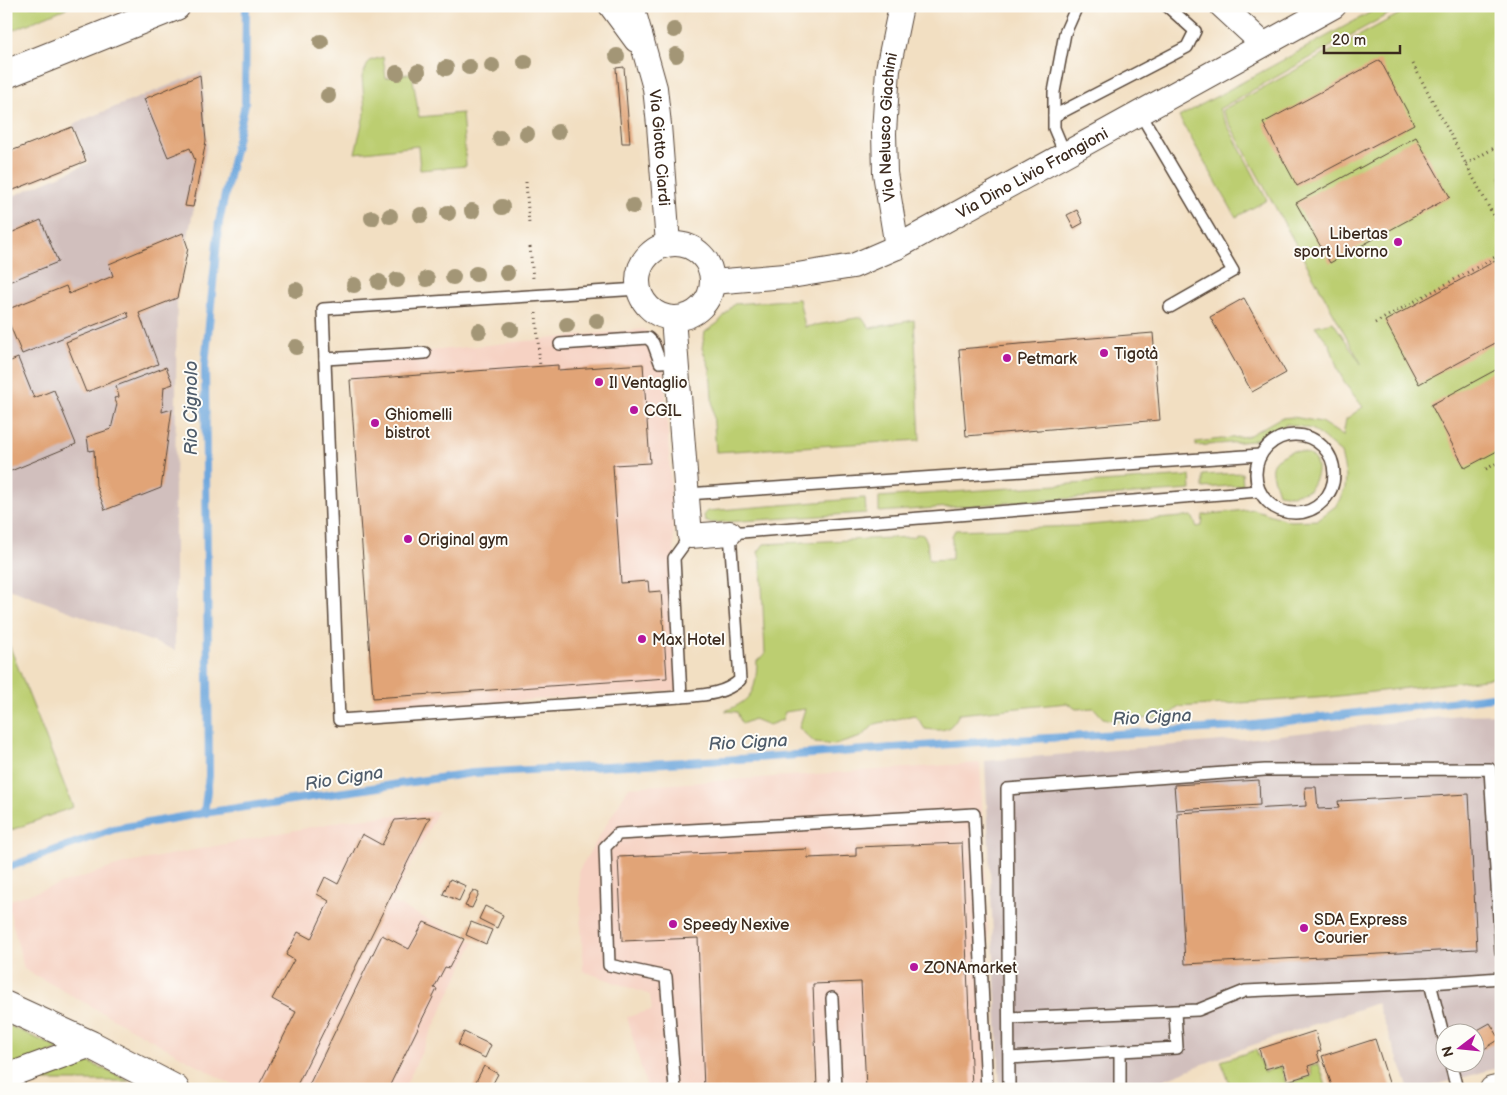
<svg xmlns="http://www.w3.org/2000/svg" width="1507" height="1095" font-family="'Balsamiq Sans',sans-serif">
	<style>
		.built { fill: #f6d2c3 }
		.industrial { fill: #d1bfbd; fill-rule: evenodd }
		.green { fill: #bcce71; stroke: #7c7c48 }
		.lines { fill: none; stroke-linecap: round; stroke-linejoin: round }
		.stream { stroke: #6ea7dd; stroke-width: 8 }
		.building { fill: #e1a477 }
		.lane-casing { stroke: #564537; stroke-width: 14 }
		.street-casing { stroke: #564537; stroke-width: 26 }
		.secondary-casing { stroke: #564537; stroke-width: 30 }
		.path { stroke: #564537; stroke-width: 3; stroke-dasharray: 1 4; stroke-linecap: butt }
		.lane { stroke: #fff; stroke-width: 11 }
		.street { stroke: #fff; stroke-width: 24 }
		.secondary { stroke: #fff; stroke-width: 28 }
		.tree { fill: #a39676 }
		.poi-dot { fill: #b5179e; stroke: #fdfcf7; stroke-width: 2 }
		.labels { text-anchor: middle; stroke-width: 4; stroke-linejoin: round; paint-order: stroke }
		.street-label { font-size: 16px; fill: #3b2a1e; stroke: #fdfcf7 }
		.poi-label { font-size: 16px; fill: #3b2a1e; stroke: #fdfcf7; text-anchor: start }
		.water-label { font-size: 18px; font-style: italic; fill: #4f5c6a; stroke: #fdfcf7 }
	</style>
	<rect width="100%" height="100%" fill="#fdfcf7"/>
	<filter id="ink" filterUnits="userSpaceOnUse"><feTurbulence type="fractalNoise" baseFrequency=".02" numOctaves="2"/><feDisplacementMap in="SourceGraphic" scale="10" xChannelSelector="R" yChannelSelector="G"/><feConvolveMatrix kernelMatrix="1 2 1 2 8 2 1 2 1" color-interpolation-filters="sRGB"/></filter>
	<filter id="wash" filterUnits="userSpaceOnUse"><feTurbulence type="fractalNoise" baseFrequency=".0096" numOctaves="4" result="noise"/><feDisplacementMap in="SourceGraphic" scale="20" xChannelSelector="R" yChannelSelector="G"/><feGaussianBlur stdDeviation="1.12" result="paint"/><feColorMatrix in="noise" values="0 0 0 0 0 0 0 0 0 0 0 0 0 0 0 0 0 1.4 0 .05"/><feComposite in="paint" operator="in"/></filter>
	<g filter="url(#wash)">
		<rect width="100%" height="100%" fill="#f2dfc2"/>
		<g class="built">
			<polygon points="643,329 663,344 682,690 372,710 373,698 350,380 350,359"/>
			<polygon points="980,763 995,1089 647,1089 627,1017 652,1010 650,995 583,971 579,870 629,787"/>
			<polygon points="438,811 392,902 474,942 404,1089 240,1089 24,969 7,901 123,864 347,820"/>
		</g>
		<g class="industrial">
			<polygon points="202,72 207,144 177,290 175,499 175,650 6,588 6,199 89,163 73,124"/>
			<path d="M1501,714V1067L1421,1089H1409L1377,1003L1244,1048L1140,1089H1000L985,761L1245,739L1460,715ZM1444,1032H1474V1062H1444Z"/>
		</g>
		<g class="green">
			<polygon points="6,6 71,6 6,33"/>
			<polygon points="1382,6 1403,6 1219,109 1267,200 1236,217 1179,117"/>
			<path d="M1414,6H1501V677L1330,697L1179,707L1166,717L1115,721L1103,718L1094,708L1076,709L1067,703L959,714C950,732 943,731 925,729L919,720L914,715L875,724L861,737L835,745L815,743L799,728L805,709L785,712L782,720L769,725L754,719L742,724L737,712L725,711C753,700 756,690 757,661L765,654L761,561L758,552L764,544L912,537L917,534L924,535L927,542L929,560L952,559V536L955,530L1078,526L1192,516L1197,527L1202,526L1203,515L1253,509L1290,521L1317,520L1337,505L1345,488L1346,476L1341,453L1312,429L1287,424L1252,441L1196,446V442L1248,436L1280,418L1293,417L1321,422L1343,436L1346,419L1363,407L1346,385L1338,370L1330,345L1315,326L1333,322L1362,365L1222,110Z"/>
			<polygon points="383,57 386,78 412,73 419,117 462,113 466,166 420,170 418,146 355,153 365,111 362,77 369,61"/>
			<polygon points="799,299 805,327 862,317 870,328 914,320 920,440 716,452 710,369 702,348 705,332 718,323 734,304"/>
			<path d="M1292,451C1320,452 1323,469 1309,490L1292,495L1278,493C1271,469 1264,462 1292,451Z"/>
			<polygon points="1242,473 1243,485 1203,488 1203,475"/>
			<polygon points="1190,476 1191,490 879,512 879,497"/>
			<polygon points="865,498 866,513 710,523 705,521 704,514 708,511"/>
			<polygon points="6,637 73,807 6,832"/>
			<polygon points="6,1024 60,1049 10,1068 6,1064"/>
			<polygon points="1256,1050 1264,1072 1281,1066 1286,1084 1312,1076 1310,1067 1319,1064 1327,1089 1232,1089 1221,1061"/>
			<polygon points="82,1059 129,1081 25,1081"/>
		</g>
		<g class="lines">
			<g class="stream">
				<polyline points="204,813 209,776 205,365 219,222 245,104 246,6"/>
				<polyline points="6,868 114,829 204,813 472,773 725,760 979,742 1237,727 1501,696"/>
			</g>
		</g>
		<g id="blocks">
			<g class="building">
				<polygon points="1380,60 1414,124 1297,186 1263,123"/>
				<polygon points="624,67 630,143 622,143 616,68"/>
				<polygon points="200,75 206,141 193,207 185,206 195,160 190,148 168,157 144,99"/>
				<polygon points="72,127 86,161 6,193 6,153"/>
				<polygon points="1416,137 1450,197 1330,263 1296,203"/>
				<polygon points="1077,210 1083,223 1074,228 1067,215"/>
				<polygon points="41,220 58,262 6,283 6,235"/>
				<polygon points="183,233 188,248 177,298 139,313 158,364 86,392 66,342 129,317 127,312 22,354 6,316 6,310 66,286 69,294 113,276 109,264"/>
				<polygon points="1495,261 1501,271 1501,340 1419,384 1385,321"/>
				<polygon points="1244,298 1286,373 1252,392 1210,317"/>
				<polygon points="1153,333 1160,420 966,436 959,349"/>
				<polygon points="18,358 34,398 54,390 76,444 6,473 6,363"/>
				<polygon points="643,364 650,463 613,465 621,583 648,581 649,592 661,591 667,678 373,698 350,380 558,365 558,370"/>
				<polygon points="166,367 173,384 164,387 162,412 172,409 161,488 105,510 96,485 94,450 89,451 87,437 111,429 117,404 114,398 119,397 116,386"/>
				<polygon points="1501,367 1501,449 1465,468 1431,405"/>
				<polygon points="1259,780 1260,805 1176,810 1174,785"/>
				<polygon points="1305,787 1316,787 1318,809 1339,808 1338,801 1469,794 1477,949 1185,964 1177,813 1306,806"/>
				<polygon points="430,817 295,1089 257,1089 296,1012 272,999 294,960 286,955 298,932 311,939 329,901 317,894 325,877 338,884 362,834 382,845 395,820"/>
				<polygon points="962,843 972,1089 866,1089 861,982 813,984 817,1089 704,1089 698,938 622,941 618,857 807,849 808,858 856,856 856,847"/>
				<polygon points="450,879 466,886 459,901 443,894"/>
				<polygon points="473,890 479,893 472,908 465,906"/>
				<polygon points="485,906 503,915 497,928 479,919"/>
				<polygon points="424,922 464,939 449,968 445,967 434,988 437,989 388,1089 307,1089 382,935 409,949"/>
				<polygon points="471,922 492,930 486,944 466,935"/>
				<polygon points="1490,1023 1500,1039 1484,1049 1474,1032"/>
				<polygon points="1315,1031 1321,1051 1317,1052 1320,1062 1308,1066 1311,1074 1288,1081 1283,1064 1265,1069 1259,1049"/>
				<polygon points="464,1032 491,1045 485,1058 458,1045"/>
				<polygon points="1375,1039 1391,1089 1333,1089 1322,1056"/>
				<polygon points="484,1066 498,1074 490,1089 472,1089"/>
			</g>
		</g>
	</g>
	<g filter="url(#ink)">
		<use href="#blocks" fill-opacity="0" stroke="#564537" stroke-width="1"/>
		<g class="lines">
			<g class="lane-casing">
				<g id="lane">
					<polyline points="1140,113 1233,271 1170,307"/>
					<polyline points="1054,116 1187,47 1195,31 1167,6"/>
					<polyline points="1065,154 1054,128 1054,92 1065,33 1077,6"/>
					<path d="M639,289L323,309L339,720L681,697C703,695 723,695 740,680L730,533L1259,491"/>
					<polyline points="560,344 648,338 653,343 660,362 677,361"/>
					<polyline points="325,359 425,353"/>
					<circle cx="1295" cy="474" r="39"/>
					<polyline points="687,494 1260,455"/>
					<polyline points="681,697 674,558 690,536"/>
					<polyline points="1430,983 1501,978"/>
					<polyline points="832,998 836,1089"/>
					<polyline points="1009,1018 1198,1010 1245,991 1430,983 1444,1038"/>
					<polyline points="1120,1051 1177,1048 1175,1012"/>
					<polyline points="1010,1058 1120,1051 1120,1089"/>
					<polyline points="1450,1062 1457,1089"/>
					<polyline points="675,1089 666,977 609,965 605,847 618,834 974,814 987,1089"/>
					<polyline points="1009,1089 1007,789 1265,770 1490,769 1501,952"/>
				</g>
			</g>
			<g class="street-casing">
				<g id="street">
					<polyline points="611,6 636,40"/>
					<path id="s1" d="M632,6L655,88L659,125L668,244"/>
					<polyline points="1222,6 1263,44"/>
					<circle cx="675" cy="281" r="37"/>
					<path id="s2" d="M897,247L885,173L884,133L888,69L901,6"/>
					<path id="s3" d="M712,282L797,275L853,266L897,247L1334,6"/>
					<polyline points="673,318 690,536 730,533"/>
					<polyline points="7,1076 91,1045"/>
					<polyline points="1492,1089 1501,1087"/>
				</g>
			</g>
			<g class="secondary-casing">
				<g id="secondary">
					<polyline points="6,74 176,6"/>
					<polyline points="6,1006 91,1045 175,1089"/>
				</g>
			</g>
			<g class="path">
				<polyline points="1413,64 1501,230"/>
				<polyline points="1466,164 1501,144"/>
				<polyline points="526,182 529,224"/>
				<polyline points="530,247 533,278"/>
				<polyline points="536,313 540,367"/>
				<polyline points="1375,323 1501,254"/>
				<polyline points="1486,469 1501,461"/>
			</g>
			<use href="#lane" class="lane"/>
			<use href="#street" class="street"/>
			<use href="#secondary" class="secondary"/>
		</g>
		<g class="tree">
			<circle cx="674" cy="30" r="8"/>
			<circle cx="321" cy="42" r="8"/>
			<circle cx="676" cy="55" r="8"/>
			<circle cx="617" cy="56" r="8"/>
			<circle cx="525" cy="62" r="8"/>
			<circle cx="492" cy="66" r="8"/>
			<circle cx="469" cy="67" r="8"/>
			<circle cx="446" cy="68" r="8"/>
			<circle cx="418" cy="72" r="8"/>
			<circle cx="397" cy="73" r="8"/>
			<circle cx="328" cy="96" r="8"/>
			<circle cx="558" cy="132" r="8"/>
			<circle cx="527" cy="134" r="8"/>
			<circle cx="500" cy="138" r="8"/>
			<circle cx="633" cy="206" r="8"/>
			<circle cx="502" cy="207" r="8"/>
			<circle cx="472" cy="211" r="8"/>
			<circle cx="448" cy="213" r="8"/>
			<circle cx="421" cy="215" r="8"/>
			<circle cx="390" cy="216" r="8"/>
			<circle cx="372" cy="218" r="8"/>
			<circle cx="507" cy="273" r="8"/>
			<circle cx="476" cy="274" r="8"/>
			<circle cx="453" cy="277" r="8"/>
			<circle cx="427" cy="279" r="8"/>
			<circle cx="397" cy="280" r="8"/>
			<circle cx="379" cy="282" r="8"/>
			<circle cx="354" cy="285" r="8"/>
			<circle cx="296" cy="290" r="8"/>
			<circle cx="597" cy="321" r="8"/>
			<circle cx="567" cy="325" r="8"/>
			<circle cx="511" cy="329" r="8"/>
			<circle cx="479" cy="331" r="8"/>
			<circle cx="296" cy="347" r="8"/>
		</g>
	</g>
	<g class="poi-dot">
		<circle cx="1398" cy="242" r="5"/>
		<circle cx="1104" cy="353" r="5"/>
		<circle cx="1007" cy="358" r="5"/>
		<circle cx="599" cy="382" r="5"/>
		<circle cx="634" cy="410" r="5"/>
		<circle cx="375" cy="423" r="5"/>
		<circle cx="408" cy="539" r="5"/>
		<circle cx="642" cy="639" r="5"/>
		<circle cx="673" cy="924" r="5"/>
		<circle cx="1304" cy="928" r="5"/>
		<circle cx="914" cy="967" r="5"/>
	</g>
	<g class="labels">
		<g class="street-label">
			<text dy="6" stroke="none"><textPath href="#s2" startOffset="121">Via Nelusco Giachini</textPath></text>
			<text dy="6" stroke="none"><textPath href="#s1" startOffset="145">Via Giotto Ciardi</textPath></text>
			<text dy="6" stroke="none"><textPath href="#s3" startOffset="344">Via Dino Livio Frangioni</textPath></text>
		</g>
		<g class="poi-label">
			<text x="1388" y="239" text-anchor="end">Libertas<tspan x="1388" dy="18">sport Livorno</tspan></text>
			<text x="1114" y="359">Tigotà</text>
			<text x="1017" y="364">Petmark</text>
			<text x="609" y="388">Il Ventaglio</text>
			<text x="644" y="416">CGIL</text>
			<text x="385" y="420">Ghiomelli<tspan x="385" dy="18">bistrot</tspan></text>
			<text x="418" y="545">Original gym</text>
			<text x="652" y="645">Max Hotel</text>
			<text x="1314" y="925">SDA Express<tspan x="1314" dy="18">Courier</tspan></text>
			<text x="683" y="930">Speedy Nexive</text>
			<text x="924" y="973">ZONAmarket</text>
		</g>
		<g class="water-label">
			<text transform="translate(191 408) rotate(-90)" y="6">Rio Cignolo</text>
			<text transform="translate(1152 717) rotate(-3)" y="6">Rio Cigna</text>
			<text transform="translate(748 742) rotate(-3)" y="6">Rio Cigna</text>
			<text transform="translate(344 778) rotate(-9)" y="6">Rio Cigna</text>
		</g>
	</g>
	<rect width="1507" height="1095" fill="none" stroke="#fdfcf7" stroke-width="25"/>
	<g transform="translate(1460 1048) rotate(254)"><circle r="24" fill="#fdfcf7" stroke="#afa8a0"/>
	<path d="M0-4L9 19L0 12L-9 19Z" fill="#b5179e"/>
	<text y="-8" font-size="14" font-weight="bold" text-anchor="middle" fill="#3b2a1e">N</text>
	</g>
	<path d="M1324 45v8h76v-8" fill="none" stroke="#3b2a1e" stroke-width="2.5"/>
	<text x="1332" y="45" font-size="15" fill="#3b2a1e" stroke="#fdfcf7" stroke-width="4" paint-order="stroke">20 m</text>
</svg>
